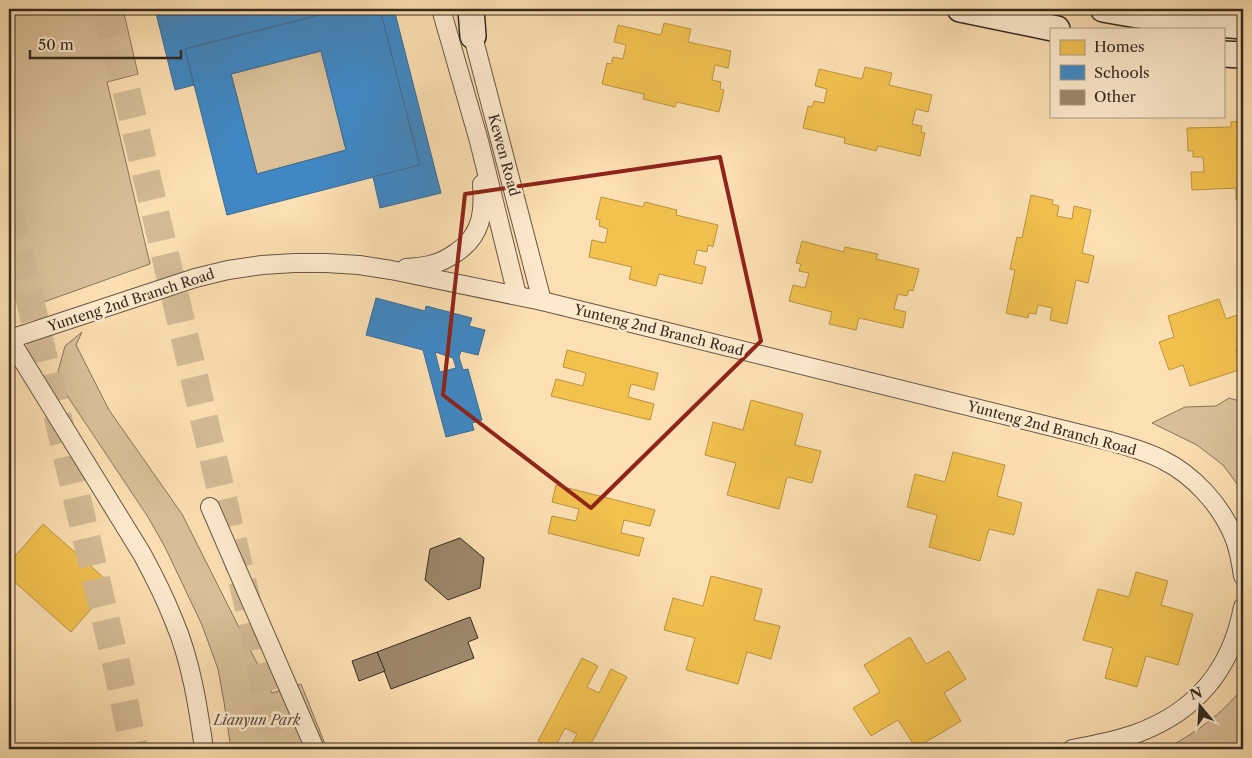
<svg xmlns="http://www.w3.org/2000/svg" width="1252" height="758" font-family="'Libre Caslon Text',serif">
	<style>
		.green { fill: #dac099; stroke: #88755c }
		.homes { fill: #f2c14e; stroke: #ba9440 }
		.schools { fill: #3f88c5; stroke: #3c6c93; fill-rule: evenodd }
		.building { fill: #9d886b; stroke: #362a1f }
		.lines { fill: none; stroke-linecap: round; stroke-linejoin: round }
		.highway-tunnel { stroke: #d4bb95; stroke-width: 28; stroke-dasharray: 28 14; stroke-linecap: butt }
		.street-casing { stroke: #685744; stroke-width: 20 }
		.secondary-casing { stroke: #362a1f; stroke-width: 28 }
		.street { stroke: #fdeacd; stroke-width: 18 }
		.secondary { stroke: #fdeacd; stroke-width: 25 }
		.marked { fill: none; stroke: #8f2418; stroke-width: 4; stroke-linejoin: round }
		.labels { text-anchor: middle; stroke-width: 5; stroke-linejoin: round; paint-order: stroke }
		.street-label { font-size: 14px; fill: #362a1f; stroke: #fdeacd }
		.park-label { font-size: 14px; font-style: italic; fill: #5f503e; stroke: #fdeacd }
	</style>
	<rect width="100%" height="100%" fill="#fcdfb2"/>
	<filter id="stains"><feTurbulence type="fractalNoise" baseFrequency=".004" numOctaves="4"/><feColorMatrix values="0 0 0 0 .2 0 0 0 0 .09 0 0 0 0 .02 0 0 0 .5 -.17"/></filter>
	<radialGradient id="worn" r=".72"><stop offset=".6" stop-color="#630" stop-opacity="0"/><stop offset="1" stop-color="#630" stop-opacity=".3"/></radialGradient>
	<g class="green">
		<polygon points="9,9 123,9 138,74 107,82 150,264 38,304 13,297 9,290"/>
		<polygon points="321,51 346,150 257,174 231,74"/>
		<polygon points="82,332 76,345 109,410 182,514 272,693 301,684 327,749 231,749 224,702 218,669 202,625 165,547 148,517 56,379 65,346"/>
		<polygon points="1229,398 1243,402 1243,492 1223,465 1197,445 1152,423 1185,407 1216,406"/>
		<path d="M1243,687V749H1165C1194,734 1223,714 1243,687Z"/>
	</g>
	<g class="homes">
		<polygon points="664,23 691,29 688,42 731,51 728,68 715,65 712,80 721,82 720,89 724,90 719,112 677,102 675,107 643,99 644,94 602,84 607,63 611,64 613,57 623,59 626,45 614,42 618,25 661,35"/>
		<polygon points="865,67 892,73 889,85 932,95 928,112 916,109 912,124 922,126 921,132 925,133 920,156 878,146 876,151 844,143 845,138 803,128 808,106 812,107 814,101 824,103 827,89 815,86 819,69 862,79"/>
		<polygon points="1243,121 1243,200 1236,200 1236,188 1192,190 1191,172 1204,172 1203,157 1193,157 1193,151 1188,151 1187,128 1231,127 1231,122"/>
		<polygon points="1031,195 1053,200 1052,204 1059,206 1057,216 1072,219 1074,206 1091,210 1082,253 1094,256 1088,283 1076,280 1067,324 1050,320 1052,308 1038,305 1036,314 1029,313 1028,318 1006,313 1015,270 1010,269 1017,237 1022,238"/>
		<polygon points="601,197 643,207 645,202 677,210 676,215 718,225 713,247 708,245 707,252 697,250 694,264 706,267 702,284 659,274 656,286 629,279 632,267 589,257 592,240 605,243 608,229 599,226 600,220 596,219"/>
		<polygon points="802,241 844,252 845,247 878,254 876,259 919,269 913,291 909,290 907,296 898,294 894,309 906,312 903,328 859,318 856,330 829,324 832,312 789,301 793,285 805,288 809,273 799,271 801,264 796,263"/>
		<polygon points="1219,299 1226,319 1243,313 1243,347 1236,349 1242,369 1190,386 1183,365 1169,370 1159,342 1174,337 1168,316"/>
		<polygon points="567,350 658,373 654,390 631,384 628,397 654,404 650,420 551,396 556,379 583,386 586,373 563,367"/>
		<polygon points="751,400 803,414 795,445 821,451 812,483 787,477 779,509 727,495 736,463 705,455 713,422 743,430"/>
		<polygon points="953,452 1005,465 997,496 1022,503 1014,535 989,529 980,561 929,547 937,515 907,507 915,474 945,482"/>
		<polygon points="556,485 655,510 650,526 624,520 621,533 644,538 639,556 548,533 552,516 576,521 579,509 552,502"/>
		<polygon points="43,524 112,585 71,632 9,577 9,563"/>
		<polygon points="1136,572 1168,581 1161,605 1193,614 1178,665 1146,656 1137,687 1105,678 1113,648 1083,640 1098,589 1129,597"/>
		<polygon points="711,576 762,589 754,620 780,626 771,659 747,652 738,684 686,670 695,638 664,630 673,598 703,606"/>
		<polygon points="910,637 926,664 949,651 966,679 944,693 961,721 916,748 898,720 871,736 853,708 880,692 864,665"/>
		<polygon points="582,658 598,666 587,687 599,693 611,669 627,677 588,749 569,749 577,734 565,728 554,749 538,741"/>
	</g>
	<g class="schools">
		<polygon points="155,9 313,9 315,16 185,49 194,85 175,90"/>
		<polygon points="313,9 343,9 315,16"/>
		<path d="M343,9H380L420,165L227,215L185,49ZM321,51L346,150L257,174L231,74Z"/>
		<polygon points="380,9 394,9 441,193 380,208 373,177 420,165"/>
		<path d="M376,298L425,311L426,306L472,318L469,326L485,330L478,355L461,351L459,357L463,370L468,369L482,420L472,423L474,430L446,437L423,350L366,335ZM435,352L453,358L456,368L440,372Z"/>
	</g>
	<g class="building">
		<polygon points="460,538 484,558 480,588 448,600 425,580 430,549"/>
		<polygon points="470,617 478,638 468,642 474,658 391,689 377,652"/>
		<polygon points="377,652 385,671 359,681 352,661"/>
	</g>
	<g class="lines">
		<g class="highway-tunnel">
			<polyline points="107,9 258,647 273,749"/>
			<polyline points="9,211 118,672 134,749"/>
		</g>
		<g class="street-casing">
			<g id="street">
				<polyline points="441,9 479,141 517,295"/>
				<polyline points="470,25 542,301"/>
				<path d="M406,268C415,267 425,267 433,264C442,262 450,257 457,252C482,235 484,212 482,184"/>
				<path d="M9,338L142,554C154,576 165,598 174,621C191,661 198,706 204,749"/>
				<path d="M10,339L195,278L228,270L262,265L295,263H326L359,265L391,270L542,301L1109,441C1127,446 1146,451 1163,460C1193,475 1220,504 1233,535C1239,548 1241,562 1243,576"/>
				<polyline points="210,507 315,749"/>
				<path d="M1072,749C1094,745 1115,741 1135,734C1196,712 1231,670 1243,607"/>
			</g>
		</g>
		<g class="secondary-casing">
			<g id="secondary">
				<polyline points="471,9 473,36"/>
				<polyline points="960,9 1057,29"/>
				<path d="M1103,9C1150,18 1196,23 1243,26"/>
				<polyline points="1223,54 1243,55"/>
			</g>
		</g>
		<use href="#street" class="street"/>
		<use href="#secondary" class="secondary"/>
	</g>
	<path class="marked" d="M720,157L761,341L591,508L443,395L465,194Z"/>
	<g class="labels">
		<g class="street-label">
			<text transform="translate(504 155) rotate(75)" y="5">Kewen Road</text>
			<text transform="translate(131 300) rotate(-18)" y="5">Yunteng 2nd Branch Road</text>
			<text transform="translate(659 330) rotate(14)" y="5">Yunteng 2nd Branch Road</text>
			<text transform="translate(1052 428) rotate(15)" y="5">Yunteng 2nd Branch Road</text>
		</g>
		<g class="park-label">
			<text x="257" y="725">Lianyun Park</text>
		</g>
	</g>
	<rect width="1252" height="758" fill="none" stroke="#fcdfb2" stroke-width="30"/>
	<rect x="10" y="10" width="1232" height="738" fill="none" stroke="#362a1f" stroke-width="2.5"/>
	<rect x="15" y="15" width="1222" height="728" fill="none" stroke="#362a1f"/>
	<rect x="1050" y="28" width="175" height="90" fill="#fdeacd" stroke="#ad9d87"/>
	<rect x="1060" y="40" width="25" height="15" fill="#f2c14e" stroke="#ad9d87"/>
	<text x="1094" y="52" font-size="15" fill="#362a1f">Homes</text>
	<rect x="1060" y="65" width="25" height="15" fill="#3f88c5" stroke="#ad9d87"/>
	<text x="1094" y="78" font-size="15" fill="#362a1f">Schools</text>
	<rect x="1060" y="90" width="25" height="15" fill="#9d886b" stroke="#ad9d87"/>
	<text x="1094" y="102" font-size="15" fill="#362a1f">Other</text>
	<g transform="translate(1200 706) rotate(342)" stroke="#fdeacd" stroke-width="4" paint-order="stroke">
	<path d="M0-4L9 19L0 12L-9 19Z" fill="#362a1f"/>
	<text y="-8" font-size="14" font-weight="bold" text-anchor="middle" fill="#362a1f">N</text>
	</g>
	<path d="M30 50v8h151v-8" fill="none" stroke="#362a1f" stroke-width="2.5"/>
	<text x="38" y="50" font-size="15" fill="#362a1f" stroke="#fdeacd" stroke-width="4" paint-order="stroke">50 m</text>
	<rect width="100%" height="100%" filter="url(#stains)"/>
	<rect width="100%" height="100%" fill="url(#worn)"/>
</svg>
